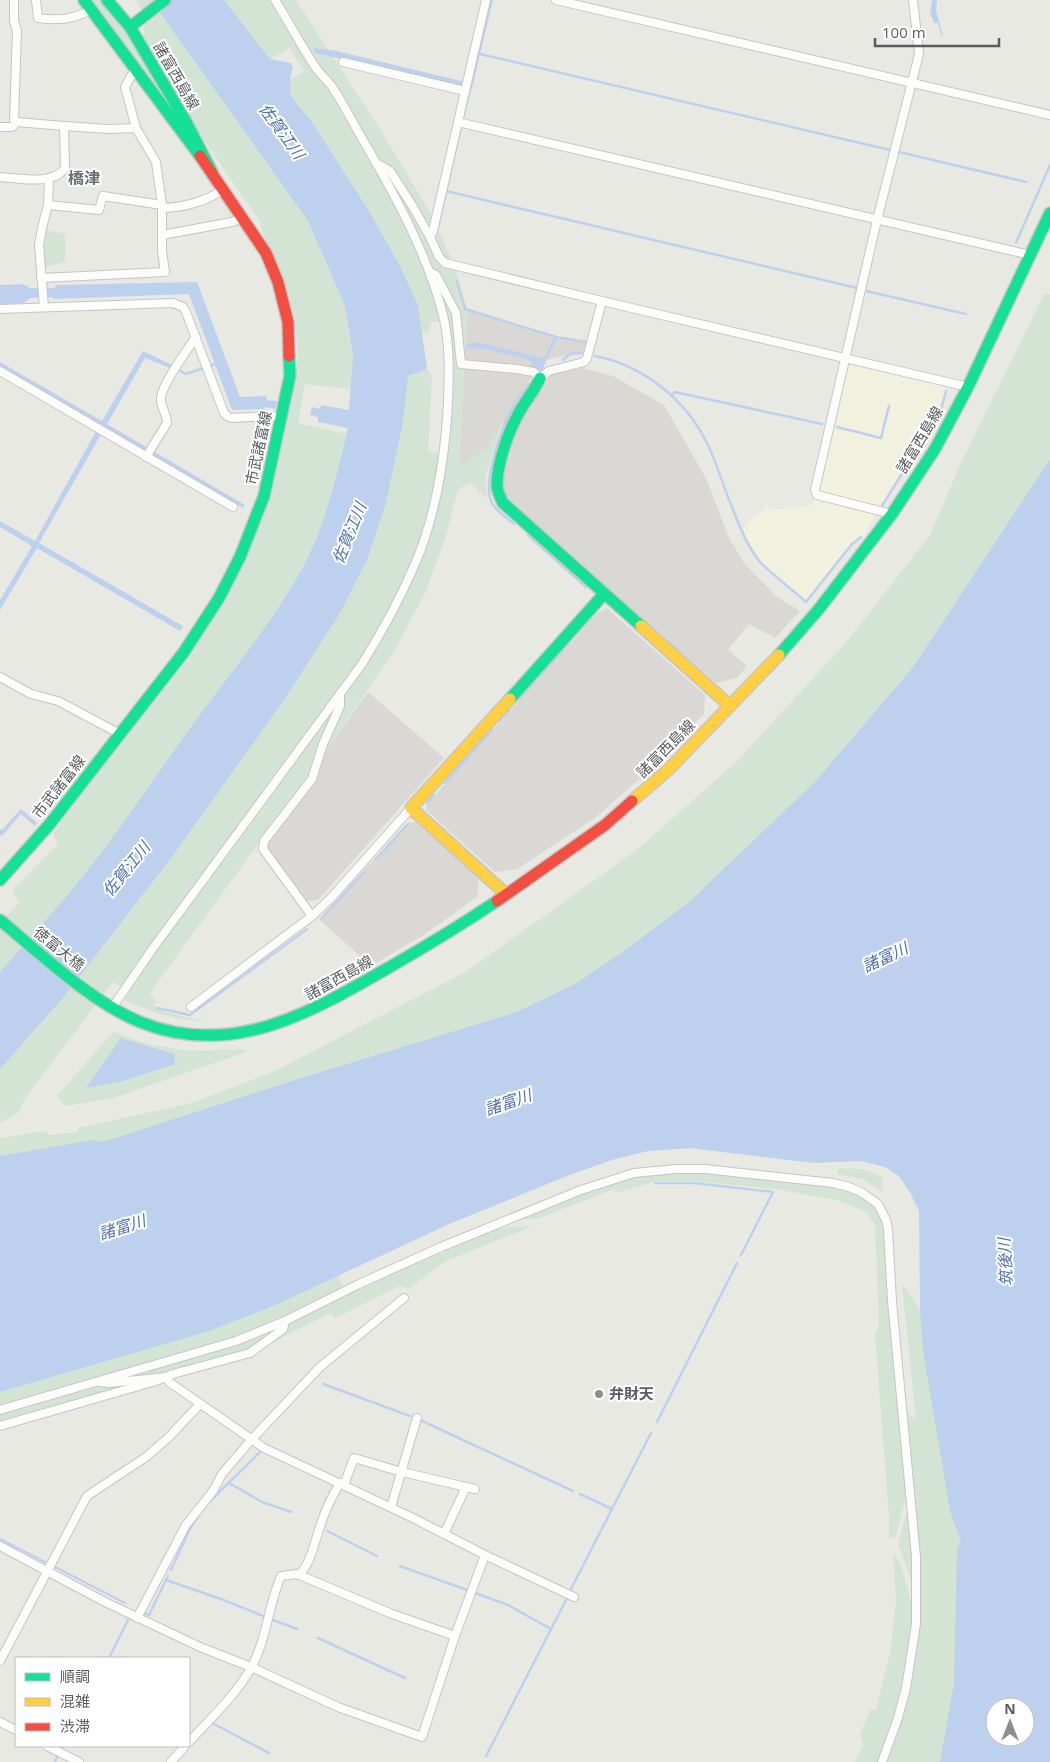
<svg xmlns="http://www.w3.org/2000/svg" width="1050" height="1762" font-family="'Open Sans','Noto Sans JP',sans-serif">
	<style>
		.commercial { fill: #f2f0de }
		.industrial { fill: #d9d8d4 }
		.green { fill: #d3e4d4; fill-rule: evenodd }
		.water { fill: #bdd1ee; fill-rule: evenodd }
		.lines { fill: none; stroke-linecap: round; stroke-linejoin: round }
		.stream { stroke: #bdd1ee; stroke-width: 2.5 }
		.street-casing { stroke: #c5c5c5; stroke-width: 10 }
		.fast-casing { stroke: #c5c6c6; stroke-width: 14 }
		.slow-casing { stroke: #c5c6c6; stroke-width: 14 }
		.jam-casing { stroke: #c5c6c6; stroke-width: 14 }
		.street { stroke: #fcfcfb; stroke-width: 8 }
		.fast { stroke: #16e098; stroke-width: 11 }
		.slow { stroke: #ffcf43; stroke-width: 11 }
		.jam { stroke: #f24e42; stroke-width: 11 }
		.poi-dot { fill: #8c8d8f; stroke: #fff; stroke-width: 2 }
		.labels { text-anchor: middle; stroke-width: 4; stroke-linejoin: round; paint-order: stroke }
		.street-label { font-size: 15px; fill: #5a5c61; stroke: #fff }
		.poi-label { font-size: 15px; font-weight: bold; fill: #5a5c61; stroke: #fff; text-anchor: start }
		.water-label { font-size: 16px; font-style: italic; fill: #5070b2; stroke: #fff }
		.neighbourhood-label { font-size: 16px; font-weight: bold; fill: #6b6e72; stroke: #fff }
	</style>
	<rect width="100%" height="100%" fill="#e9e9e4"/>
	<polygon class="commercial" points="848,360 946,385 940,409 862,538 851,543 806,600 761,561 742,529 767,506 772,510 810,506 816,497"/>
	<g class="industrial">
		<polygon points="467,309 559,337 595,343 594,353 568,355 541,361 488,447 459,468"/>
		<polygon points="583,368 613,376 664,405 707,480 728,536 744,563 776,596 800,611 775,638 749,624 728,650 747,666 737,678 716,683 508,502 504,488 504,473 520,421 551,375"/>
		<polygon points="607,608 705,695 704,714 650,770 595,818 517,869 495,872 426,810 427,804 597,613"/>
		<polygon points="368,692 444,758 318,900 306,901 267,847 268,841 314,781 322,756"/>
		<polygon points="416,822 479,878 477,897 425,934 371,966 319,919 407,823"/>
	</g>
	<g class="green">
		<polygon points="92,0 101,0 104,3 144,59 175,113"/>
		<polygon points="136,0 151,0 308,221 345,306 353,355 351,389 305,384 298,423 346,434 348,427 356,438 302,596 0,985 0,923 19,902 12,891 58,844 53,833 88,784 191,655 246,561 273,487 295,387 298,354 294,317 284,278 264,237 260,221 191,122 144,41 144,26 149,20"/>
		<path d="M224,0H296L382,132L430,212L453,262L467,309L459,467L488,447L501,426L485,479L487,498L470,483L458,489L446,536L425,593L395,650L322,756L150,993L156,1001L155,1009L205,1022C173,1019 154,1014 125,1000L130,991L113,982L26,1097L19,1112L0,1123V1060L355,560L369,211L312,122L291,96L290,80L304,72L290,48L270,59ZM450,321L454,383L448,455L428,451L432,375L427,369L422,332L429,333L431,322Z"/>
		<polygon points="43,229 65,234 65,262 44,267"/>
		<polygon points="1044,294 1050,294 1050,485 899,719 667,929 520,1020 115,1144 0,1163 0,1138 46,1131 49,1135 78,1132 78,1128 192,1103 277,1070 467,971 638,849 736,762 844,645 930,535 961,463"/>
		<polygon points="113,1032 148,1044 189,1051 244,1049 246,1052 113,1098 65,1106 57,1096"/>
		<path d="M642,1142L855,1156L897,1167L929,1216L963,1534L950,1762H887C896,1737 906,1712 911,1686C929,1595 915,1502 906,1412L916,1420L902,1285L907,1289L920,1309V1223L919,1211L911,1194L899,1176L885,1167L861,1161L814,1163L690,1148L648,1151L615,1159L572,1174L449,1224L338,1276L344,1288L236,1337L0,1407V1382Z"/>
		<polygon points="839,1168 864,1169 882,1177 883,1192 863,1179 837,1174"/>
		<polygon points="703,1171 834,1185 858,1193 871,1200 880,1212 886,1228 907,1493 896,1536 889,1539 889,1516 875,1335 879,1324 875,1225 866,1212 837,1200 775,1189 695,1181 657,1181 619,1192 612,1190 537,1219 512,1219 617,1179 656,1172"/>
		<polygon points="533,1226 444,1262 409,1289 400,1286 336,1318 331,1313 261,1348 291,1323 362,1287 500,1228"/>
		<polygon points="280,1327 245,1352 156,1376 109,1381 243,1343"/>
		<polygon points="143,1382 0,1424 0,1415 92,1388"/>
		<polygon points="908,1506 913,1556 914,1588 898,1544"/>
		<polygon points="893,1553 900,1563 912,1603 912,1619 908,1656 899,1702 878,1762 855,1762 863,1745 860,1735 870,1710 876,1710 890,1653 896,1601"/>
	</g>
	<g class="water">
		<path d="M151,0H224L270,59L291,63L293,67L290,80L291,96L312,122L369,211L400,266L418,305L427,369L408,376L403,422L386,503L367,560L340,613L284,700L171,858L62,999L0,1069V972C33,934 68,897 98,857C129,816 158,773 188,731C226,678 269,628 301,571C325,527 337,476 348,428L318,422V417L310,415L312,407L320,409L321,405L349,410L353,355L345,306L308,221Z"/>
		<polygon points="489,0 493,0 472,88 470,90 469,87 463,85 461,86 315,53 314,48 337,51 469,83"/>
		<polygon points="932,0 937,0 936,11 943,35 941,35 938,23 934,23 930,13"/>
		<polygon points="197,282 240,397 266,396 267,400 277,401 275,409 265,407 264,409 232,410 189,294 54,299 52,297 30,298 24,303 0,304 0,285 23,284 30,288 54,288 57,285"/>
		<polygon points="469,343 481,343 547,359 542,371 533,368 530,360 484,349 469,348 466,346"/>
		<polygon points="143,351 172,365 170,368 145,358 107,424 245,505 243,508 104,429 39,543 183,626 180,631 37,548 0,610 0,600 32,546 0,527 0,521 35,541 99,426 0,368 0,362 102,421"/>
		<path d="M1050,459V1762H940L954,1684L957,1549L961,1541L950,1511L923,1351L920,1310L919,1211L911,1194L899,1176L885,1167L861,1161L814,1163L690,1148L648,1151L615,1159L572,1174L449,1224L271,1307L206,1332L0,1392V1156L94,1140L103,1142L298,1079L517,1012L577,983L631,946L689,902L815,782L914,666ZM995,1707H1025V1737H995Z"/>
		<polygon points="21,809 37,823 35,826 21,814 2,836 0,835 0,829 2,830"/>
		<polygon points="121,1038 174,1054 175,1064 123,1081 86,1088"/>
	</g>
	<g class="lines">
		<g class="stream">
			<polyline points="480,54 890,150"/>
			<polyline points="463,118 470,90"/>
			<polyline points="899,152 1026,182"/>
			<polyline points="446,191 857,288"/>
			<polyline points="438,227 461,127"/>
			<polyline points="1016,243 1050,165"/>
			<polyline points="457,281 465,309 556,337"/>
			<polyline points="866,291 966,314"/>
			<path d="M595,356C642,365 684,398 706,441C715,458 721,479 728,497C737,519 745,544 760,562C771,574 793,590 806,602L852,544L861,537"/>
			<polyline points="546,358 556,337 587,342"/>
			<polyline points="563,360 570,354 582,353"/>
			<polyline points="175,368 186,374 215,364"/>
			<polyline points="672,395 675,392 822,424"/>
			<polyline points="837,427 881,438 889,406"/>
			<polyline points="882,506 941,410 946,391"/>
			<path d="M514,524C507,518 496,511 492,503C482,486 499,438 506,420C511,407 521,395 529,384"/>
			<polyline points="528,535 586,587"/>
			<polyline points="579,631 595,613"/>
			<polyline points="520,698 569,643"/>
			<polyline points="499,721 509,710"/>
			<polyline points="445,783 492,730"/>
			<polyline points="427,803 434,795"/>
			<polyline points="376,859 408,824"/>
			<polyline points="322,918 364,872"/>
			<polyline points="157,1008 190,1015 307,929"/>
			<polyline points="655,1183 694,1183 773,1192 741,1255"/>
			<polyline points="323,1384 410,1416"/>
			<polyline points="420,1420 573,1491"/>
			<polyline points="657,1422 737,1263"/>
			<polyline points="229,1483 262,1502 291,1512"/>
			<polyline points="580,1494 612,1509"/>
			<polyline points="327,1531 377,1556"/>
			<polyline points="0,1539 45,1562"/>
			<polyline points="400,1566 467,1590"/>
			<polyline points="55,1567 125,1603"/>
			<polyline points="171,1570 191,1527 205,1506 262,1450"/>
			<polyline points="166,1580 221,1599 263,1616"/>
			<polyline points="571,1589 651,1433"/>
			<polyline points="475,1593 508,1605 551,1629"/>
			<polyline points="144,1613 149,1615 168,1576"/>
			<polyline points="273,1620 297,1629"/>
			<polyline points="318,1638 405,1678"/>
			<polyline points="110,1656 129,1618"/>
			<polyline points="212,1723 269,1753"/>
			<polyline points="63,1747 63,1746"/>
			<polyline points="486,1756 568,1596"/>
			<polyline points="55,1762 57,1757"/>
		</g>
		<g class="street-casing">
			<g id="street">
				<polyline points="14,0 14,21 17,31 14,120 17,122"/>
				<path d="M36,0L38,18C61,21 71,19 92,10"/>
				<polyline points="486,0 433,231 430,237 439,257 445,263 602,301 968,387"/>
				<polyline points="556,0 1050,115"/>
				<polyline points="343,62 465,91"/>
				<polyline points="458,122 1030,255"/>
				<polyline points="0,127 12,127 17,122 64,126"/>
				<polyline points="376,163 390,171 413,207 430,237"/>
				<path d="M0,177C19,178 53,186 65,168L64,126L108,129L136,128L125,87L135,69"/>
				<polyline points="48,205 99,210 103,196 162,205"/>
				<path d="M162,208C186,207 203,202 223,190"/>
				<polyline points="162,235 232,222 242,218"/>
				<polyline points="430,272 436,275 456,313 461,364 516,369 534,372 540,378 549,371 584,362 587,358 602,301"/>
				<polyline points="41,278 165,272 162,251 162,205 156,162 136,128"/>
				<polyline points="44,307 39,245 42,228 48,205 49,178"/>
				<polyline points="0,309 173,303 183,307 186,312 224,413 227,416 231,418 268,416 281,417"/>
				<polyline points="0,371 233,507"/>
				<path d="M146,457L167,423C167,414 161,408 161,400C160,386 188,349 196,337"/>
				<polyline points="892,514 817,495 815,490 877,220 919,54 913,0"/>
				<polyline points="0,677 31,694 58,701 120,734"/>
				<polyline points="312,916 263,849 264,841 312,779 323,744 340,706 340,694"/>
				<polyline points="191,1007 312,916 331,898 411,808"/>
				<path d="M112,1008L151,951L362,664C382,632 400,599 415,564C437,513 445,457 448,402C449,373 450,343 443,315C427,253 395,195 363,140C353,123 344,105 333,88C328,81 321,75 316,68C301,46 289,22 275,0"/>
				<polyline points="100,1382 109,1383 166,1377 173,1374 250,1353 283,1329 285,1321"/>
				<polyline points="0,1410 236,1341 285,1321 359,1284 441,1247 581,1190 634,1173 676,1169 705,1169 833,1183 849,1187 861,1192 878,1204 886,1220 888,1229 892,1301 916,1557 916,1624 906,1688 898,1718 882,1762"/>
				<polyline points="0,1426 156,1381 166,1377 169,1382 264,1448 413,1518 485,1555 574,1597"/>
				<polyline points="344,1485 354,1458 402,1472 475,1489"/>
				<polyline points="391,1507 417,1418"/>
				<polyline points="444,1534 466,1487"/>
				<polyline points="0,1546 105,1602 200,1647 251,1667 338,1707 422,1737 455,1636 485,1555"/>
				<path d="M299,1575C310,1564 313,1548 318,1533C323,1516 330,1499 340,1483"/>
				<polyline points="137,1618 186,1525 213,1491 222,1474 251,1440 320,1367 404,1298"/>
				<polyline points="0,1661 87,1496 146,1457 169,1437 200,1404"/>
				<polyline points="0,1722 16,1730"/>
				<path d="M189,1742C210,1719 236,1695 251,1668C267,1639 268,1606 281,1576L297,1574L392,1614L455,1636"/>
				<polyline points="47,1746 79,1762"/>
				<polyline points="171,1762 185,1746"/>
			</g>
		</g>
		<g class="fast-casing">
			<g id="fast">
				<polyline points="84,0 200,156"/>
				<polyline points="107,0 130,27 185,120 212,172"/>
				<polyline points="130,27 165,0"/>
				<path d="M540,378C535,390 526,400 520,411C509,429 497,464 497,485C497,491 500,497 503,503L641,626"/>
				<polyline points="779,655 819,609 892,514 935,449 968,387 1050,213"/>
				<polyline points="510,699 604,594"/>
				<polyline points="0,880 49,825 184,652 219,598 240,557 264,496 290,376 289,356"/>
				<path d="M0,920C42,955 90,1001 140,1022C231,1059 310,1013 388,968C425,947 461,925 497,901"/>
			</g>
		</g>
		<g class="slow-casing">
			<g id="slow">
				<polyline points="641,626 729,705"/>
				<polyline points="632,801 668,770 779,655"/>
				<polyline points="506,894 411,808 510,699"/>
			</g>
		</g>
		<g class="jam-casing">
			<g id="jam">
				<polyline points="200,156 266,253 278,282 288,322 289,356"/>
				<polyline points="497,901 605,825 632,801"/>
			</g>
		</g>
		<use href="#street" class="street"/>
		<use href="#fast" class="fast"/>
		<use href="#slow" class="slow"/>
		<use href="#jam" class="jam"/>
	</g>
	<circle class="poi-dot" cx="599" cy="1394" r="5"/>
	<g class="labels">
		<g class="street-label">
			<text transform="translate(176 76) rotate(60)" y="5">諸富西島線</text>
			<text transform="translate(920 440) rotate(-59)" y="5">諸富西島線</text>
			<text transform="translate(259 448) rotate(-78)" y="5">市武諸富線</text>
			<text transform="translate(666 749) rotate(-45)" y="5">諸富西島線</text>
			<text transform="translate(59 787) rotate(-52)" y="5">市武諸富線</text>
			<text transform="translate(59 949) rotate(39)" y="5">徳富大橋</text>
			<text transform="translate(339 978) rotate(-29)" y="5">諸富西島線</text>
		</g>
		<g class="poi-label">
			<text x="609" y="1399">弁財天</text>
		</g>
		<g class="water-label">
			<text transform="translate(282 131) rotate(54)" y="6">佐賀江川</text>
			<text transform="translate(349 533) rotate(-68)" y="6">佐賀江川</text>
			<text transform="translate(126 869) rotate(-51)" y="6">佐賀江川</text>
			<text transform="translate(885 957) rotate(-25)" y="6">諸富川</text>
			<text transform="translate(508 1102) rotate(-19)" y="6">諸富川</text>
			<text transform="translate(122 1227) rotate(-18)" y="6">諸富川</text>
			<text transform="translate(1005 1262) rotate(-93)" y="6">筑後川</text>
		</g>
		<g class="neighbourhood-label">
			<text x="84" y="184">橋津</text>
		</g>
	</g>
	<rect x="15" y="1657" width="175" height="90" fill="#ffffff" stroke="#bdbec0"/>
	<rect x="25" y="1673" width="25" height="8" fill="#16e098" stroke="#bdbec0"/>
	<text x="60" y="1682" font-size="15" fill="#5a5c61">順調</text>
	<rect x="25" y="1698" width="25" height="8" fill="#ffcf43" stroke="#bdbec0"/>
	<text x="60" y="1707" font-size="15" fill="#5a5c61">混雑</text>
	<rect x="25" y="1723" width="25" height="8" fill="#f24e42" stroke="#bdbec0"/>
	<text x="60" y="1732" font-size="15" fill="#5a5c61">渋滞</text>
	<g transform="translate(1010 1722)"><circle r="24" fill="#ffffff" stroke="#bdbec0"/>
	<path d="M0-4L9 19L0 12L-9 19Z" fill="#8c8d8f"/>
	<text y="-8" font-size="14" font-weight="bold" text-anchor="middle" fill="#5a5c61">N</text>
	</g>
	<path d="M875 38v8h124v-8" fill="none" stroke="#5a5c61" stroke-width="2.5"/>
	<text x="882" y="38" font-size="15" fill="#5a5c61" stroke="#ffffff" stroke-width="4" paint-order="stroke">100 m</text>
</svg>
